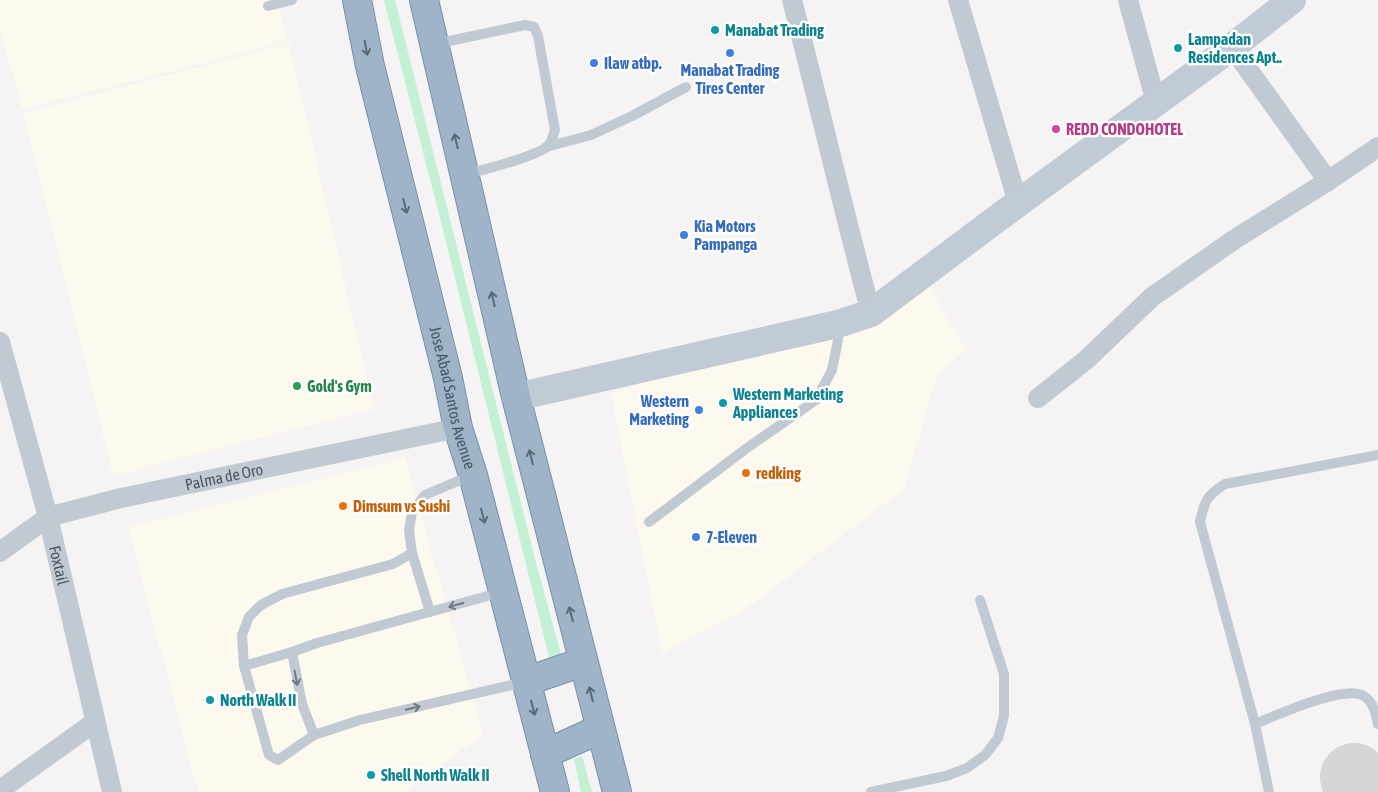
<svg xmlns="http://www.w3.org/2000/svg" width="1378" height="792" font-family="'Asap Condensed',sans-serif">
	<style>
		.commercial { fill: #fdf9ef }
		.garden { fill: #c3f1d5 }
		.lines { fill: none; stroke-linecap: round; stroke-linejoin: round }
		.taxiway { stroke: #d5d6d8; stroke-width: 68 }
		.trunk-casing { stroke: #7690ad; stroke-width: 30 }
		.service { stroke: #c1cad2; stroke-width: 10 }
		.minor { stroke: #c1cad2; stroke-width: 20 }
		.secondary { stroke: #c1cbd6; stroke-width: 28 }
		.trunk { stroke: #9fb4c9; stroke-width: 28 }
		.oneway { stroke: #5b6976 }
		.oneway2 { stroke: #6e7983 }
		.culture-dot { fill: #0f9aa8; stroke: #fff; stroke-width: 2 }
		.shop-dot { fill: #3f7fe0; stroke: #fff; stroke-width: 2 }
		.hotel-dot { fill: #d1479c; stroke: #fff; stroke-width: 2 }
		.leisure-dot { fill: #2e9e5b; stroke: #fff; stroke-width: 2 }
		.food-dot { fill: #e8710a; stroke: #fff; stroke-width: 2 }
		.labels { text-anchor: middle; stroke-width: 5; stroke-linejoin: round; paint-order: stroke }
		.culture-label { font-size: 16px; font-weight: bold; fill: #0d838f; stroke: #fff; text-anchor: start }
		.shop-label { font-size: 16px; font-weight: bold; fill: #366cbe; stroke: #fff; text-anchor: start }
		.hotel-label { font-size: 16px; font-weight: bold; fill: #b23c85; stroke: #fff; text-anchor: start }
		.leisure-label { font-size: 16px; font-weight: bold; fill: #27864d; stroke: #fff; text-anchor: start }
		.street-label { font-size: 16px; fill: #4a5661; stroke: #fff }
		.food-label { font-size: 16px; font-weight: bold; fill: #c56008; stroke: #fff; text-anchor: start }
	</style>
	<rect width="100%" height="100%" fill="#f5f3f3"/>
	<g class="commercial">
		<polygon points="0,0 276,0 288,42 22,109 0,29"/>
		<polygon points="289,43 374,409 113,476 23,113"/>
		<polygon points="925,280 966,350 937,375 904,489 747,608 662,653 611,394"/>
		<polygon points="405,458 483,734 404,792 198,792 128,527"/>
	</g>
	<g class="garden">
		<polygon points="384,0 395,0 535,559 562,658 550,661 442,226"/>
		<polygon points="582,756 592,792 581,792 574,759"/>
	</g>
	<g class="lines">
		<polyline class="taxiway" points="1354,777 1358,792"/>
		<g class="trunk-casing">
			<g id="trunk">
				<path id="s3" d="M357,0L370,66L448,378L458,428L473,475L555,792"/>
				<polyline points="424,0 516,397 617,792"/>
				<polyline points="527,681 583,662"/>
				<polyline points="545,754 600,729"/>
			</g>
		</g>
		<g class="service">
			<polyline points="268,6 292,0"/>
			<path d="M435,44L525,25L534,27L538,36L555,130C553,136 552,142 547,147C532,158 484,169 465,175"/>
			<polyline points="546,147 591,135 632,116 686,87"/>
			<polyline points="649,522 747,448 816,400 832,370 838,340 838,325"/>
			<polyline points="412,553 430,612"/>
			<polyline points="502,592 317,643 292,652 302,704 314,735 360,720 525,682"/>
			<polyline points="244,666 292,652"/>
			<path d="M1255,724C1277,715 1341,686 1362,695C1373,700 1376,714 1378,724"/>
			<polyline points="314,735 278,760 269,755 244,666 242,635 249,617 261,605 282,594 393,564 412,553 409,530 412,512 425,495 472,475"/>
			<polyline points="871,792 946,776 967,768 985,755 998,738 1004,716 1004,674 980,600"/>
			<path d="M1269,792L1255,724L1200,522C1204,502 1207,495 1225,484L1378,455"/>
		</g>
		<g class="minor">
			<path d="M792,0C819,104 843,209 871,313"/>
			<polyline points="958,0 1018,203"/>
			<polyline points="1128,0 1156,102"/>
			<polyline points="1232,47 1328,181"/>
			<path id="s1" d="M0,342L48,517L112,792"/>
			<polyline points="1038,398 1086,360 1152,297 1235,239 1328,181 1378,147"/>
			<path id="s2" d="M0,552L48,517L121,498L458,428"/>
			<polyline points="0,790 95,722"/>
		</g>
		<polyline class="secondary" points="516,397 838,324 871,313 1018,203 1232,47 1292,0"/>
		<use href="#trunk" class="trunk"/>
	</g>
	<defs><path id="oneway-shaft" d="M-6 0H5M1.5-3L5.5 0L1.5 3" fill="none" stroke-width="1.6" stroke-linecap="round" stroke-linejoin="round" transform="scale(1.25)"/></defs>
	<g class="oneway">
		<use href="#oneway-shaft" transform="translate(366 48) rotate(79)"/>
		<use href="#oneway-shaft" transform="translate(456 141) rotate(-103)"/>
		<use href="#oneway-shaft" transform="translate(405 206) rotate(76)"/>
		<use href="#oneway-shaft" transform="translate(493 299) rotate(-103)"/>
		<use href="#oneway-shaft" transform="translate(531 457) rotate(-104)"/>
		<use href="#oneway-shaft" transform="translate(483 516) rotate(75)"/>
		<use href="#oneway-shaft" transform="translate(571 614) rotate(-104)"/>
		<use href="#oneway-shaft" transform="translate(591 694) rotate(-104)"/>
		<use href="#oneway-shaft" transform="translate(533 708) rotate(75)"/>
	</g>
	<g class="oneway2">
		<use href="#oneway-shaft" transform="translate(456 605) rotate(165)"/>
		<use href="#oneway-shaft" transform="translate(296 678) rotate(79)"/>
		<use href="#oneway-shaft" transform="translate(413 708) rotate(-13)"/>
	</g>
	<g class="culture-dot">
		<circle cx="715" cy="30" r="5"/>
		<circle cx="1178" cy="48" r="5"/>
		<circle cx="723" cy="403" r="5"/>
		<circle cx="210" cy="700" r="5"/>
		<circle cx="371" cy="775" r="5"/>
	</g>
	<g class="shop-dot">
		<circle cx="730" cy="53" r="5"/>
		<circle cx="594" cy="63" r="5"/>
		<circle cx="684" cy="235" r="5"/>
		<circle cx="699" cy="410" r="5"/>
		<circle cx="696" cy="537" r="5"/>
	</g>
	<circle class="hotel-dot" cx="1056" cy="129" r="5"/>
	<circle class="leisure-dot" cx="297" cy="386" r="5"/>
	<g class="food-dot">
		<circle cx="746" cy="473" r="5"/>
		<circle cx="343" cy="506" r="5"/>
	</g>
	<g class="labels">
		<g class="culture-label">
			<text x="725" y="36">Manabat Trading</text>
			<text x="1188" y="45">Lampadan<tspan x="1188" dy="18">Residences Apt..</tspan></text>
			<text x="733" y="400">Western Marketing<tspan x="733" dy="18">Appliances</tspan></text>
			<text x="220" y="706">North Walk II</text>
			<text x="381" y="781">Shell North Walk II</text>
		</g>
		<g class="shop-label">
			<text x="604" y="69">Ilaw atbp.</text>
			<text x="730" y="76" text-anchor="middle">Manabat Trading<tspan x="730" dy="18">Tires Center</tspan></text>
			<text x="694" y="232">Kia Motors<tspan x="694" dy="18">Pampanga</tspan></text>
			<text x="689" y="407" text-anchor="end">Western<tspan x="689" dy="18">Marketing</tspan></text>
			<text x="706" y="543">7-Eleven</text>
		</g>
		<g class="hotel-label">
			<text x="1066" y="135">REDD CONDOHOTEL</text>
		</g>
		<g class="leisure-label">
			<text x="307" y="392">Gold's Gym</text>
		</g>
		<g class="street-label">
			<text dy="6" stroke="none"><textPath href="#s3" startOffset="409">Jose Abad Santos Avenue</textPath></text>
			<text dy="6" stroke="none"><textPath href="#s2" startOffset="240">Palma de Oro</textPath></text>
			<text dy="6" stroke="none"><textPath href="#s1" startOffset="231">Foxtail</textPath></text>
		</g>
		<g class="food-label">
			<text x="756" y="479">redking</text>
			<text x="353" y="512">Dimsum vs Sushi</text>
		</g>
	</g>
</svg>
